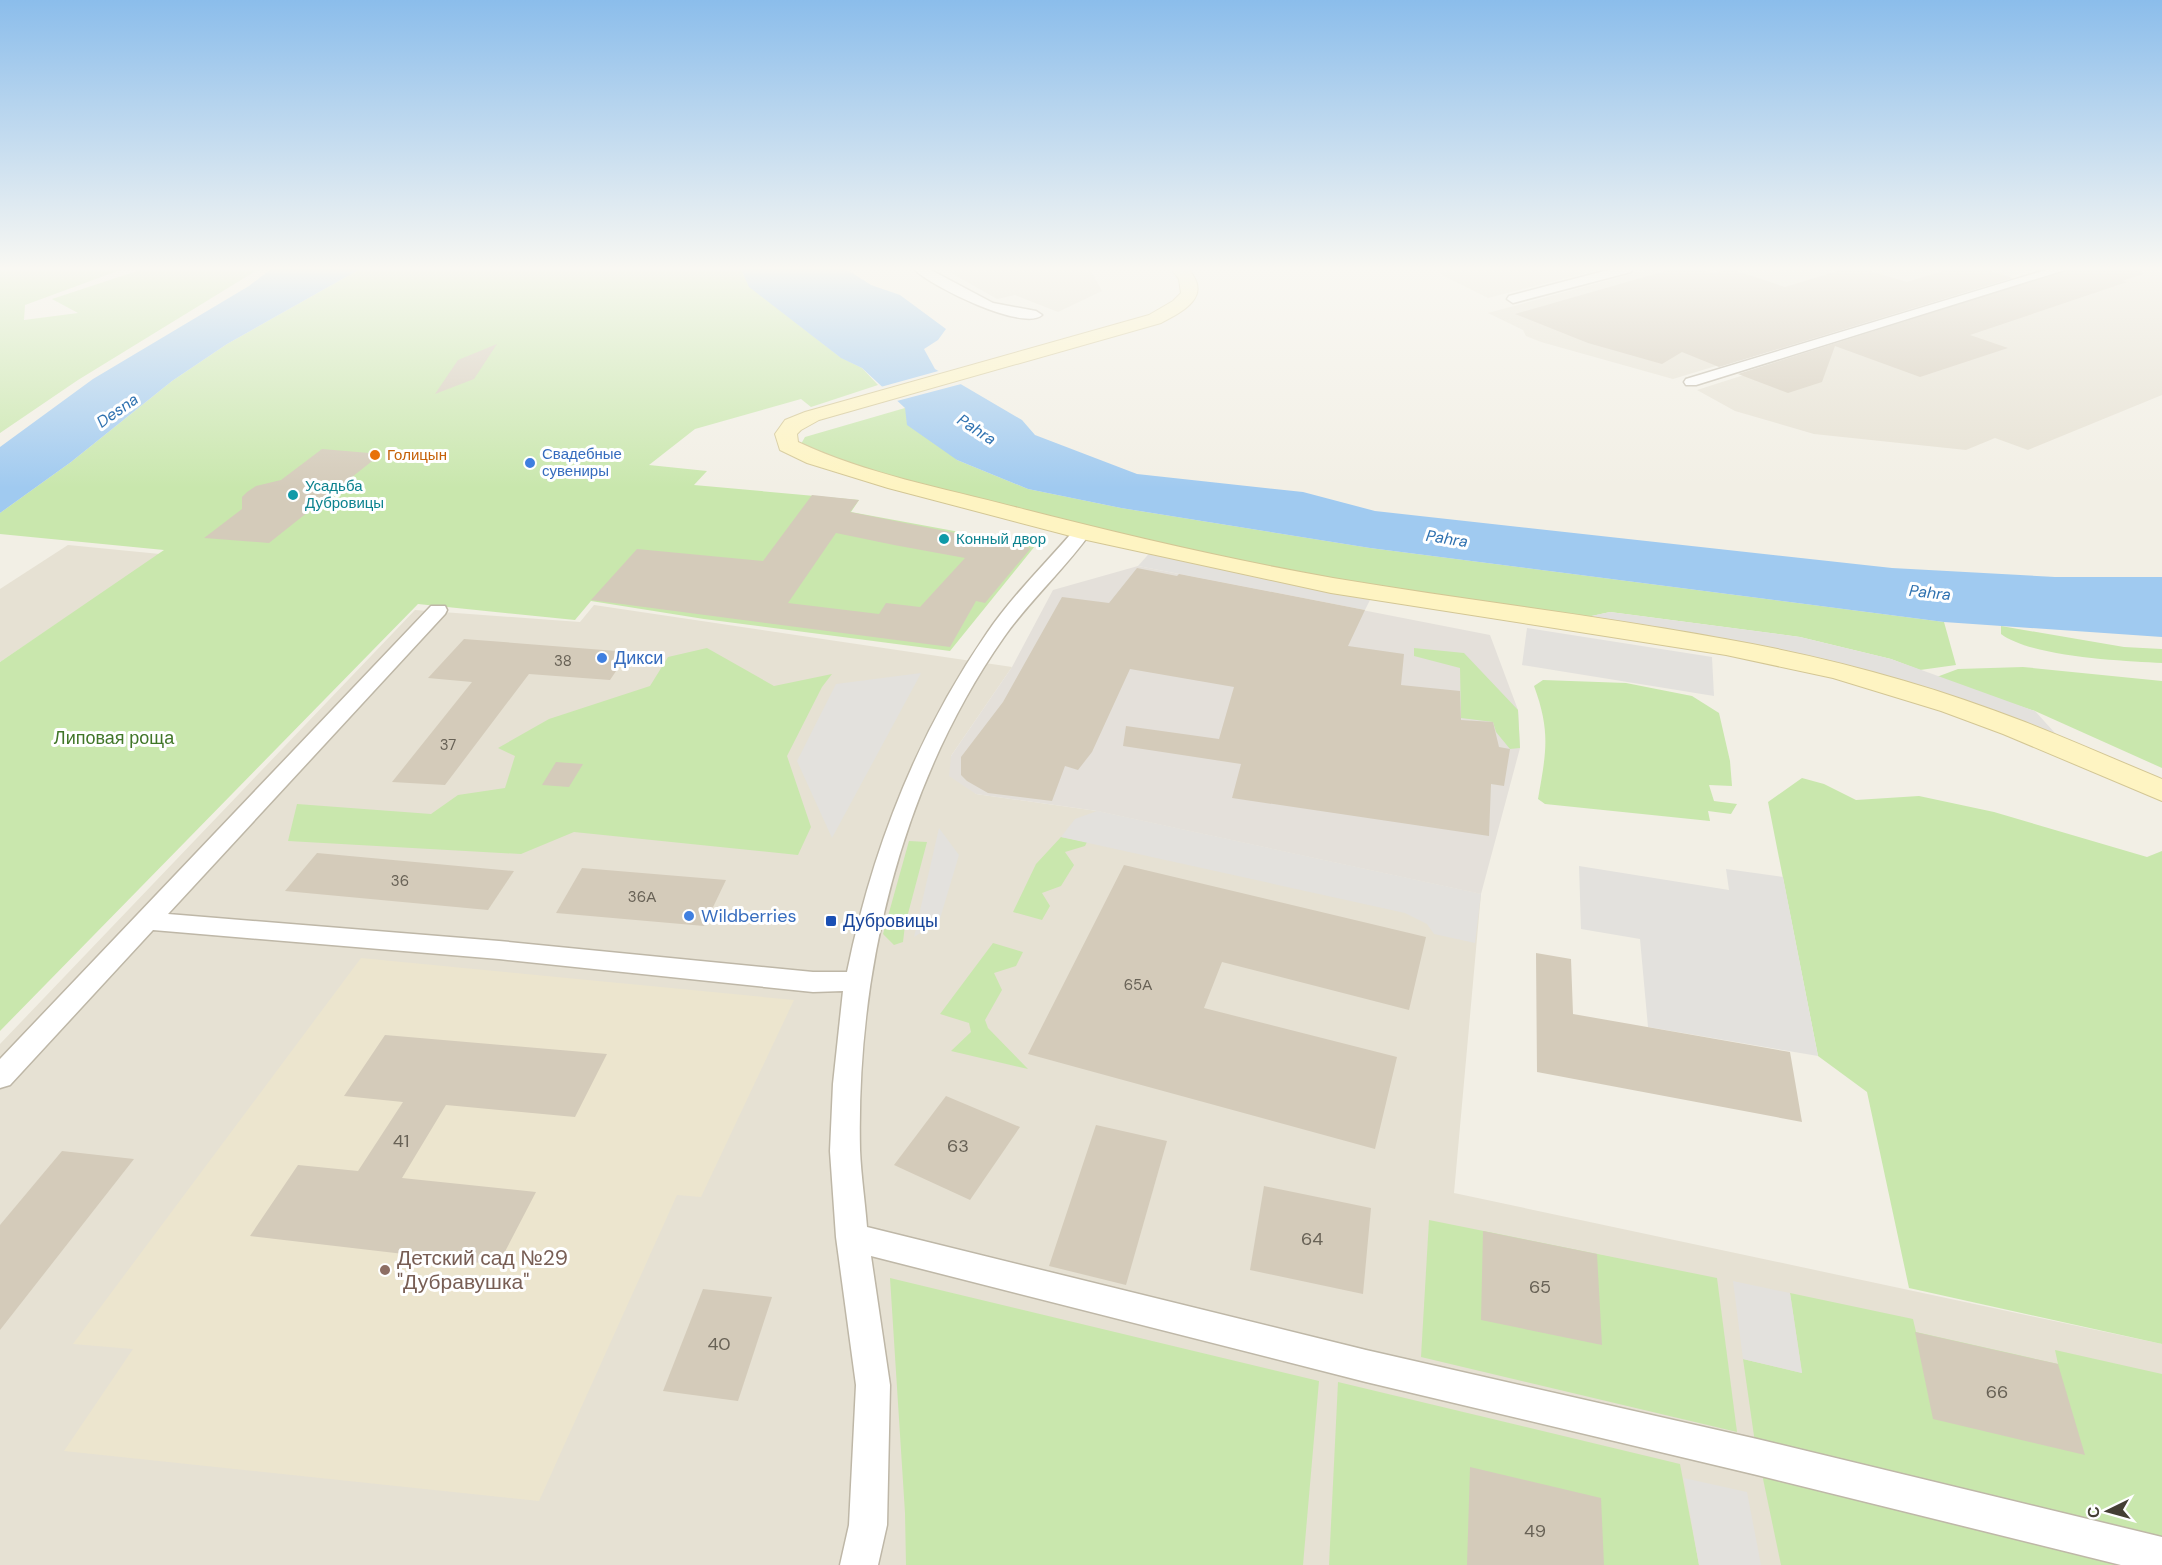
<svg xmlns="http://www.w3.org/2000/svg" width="2162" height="1565" font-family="'DM Sans',sans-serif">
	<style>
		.residential { fill: #e6e1d3 }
		.industrial { fill: #e4e0da }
		.education { fill: #ece5ce }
		.green { fill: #c9e7ad }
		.parking { fill: #e3e1dd }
		.water { fill: #a0caf0 }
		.pier { fill: #f2efe5 }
		.building { fill: #d4cbba; fill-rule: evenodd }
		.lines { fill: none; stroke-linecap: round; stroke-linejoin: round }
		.street-casing { stroke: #beb7a7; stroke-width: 3 }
		.secondary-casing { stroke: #d3c694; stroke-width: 2 }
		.street { fill: #fff; fill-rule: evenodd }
		.secondary { fill: #fef4c2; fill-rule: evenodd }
		.food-dot { fill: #e8710a; stroke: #fff; stroke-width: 2 }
		.shop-dot { fill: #3f7fe0; stroke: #fff; stroke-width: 2 }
		.culture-dot { fill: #0f9aa8; stroke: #fff; stroke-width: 2 }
		.transit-dot { fill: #1a4fb4; stroke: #fff; stroke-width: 2 }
		.education-dot { fill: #8d6e63; stroke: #fff; stroke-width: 2 }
		.labels { text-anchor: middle; stroke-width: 6; stroke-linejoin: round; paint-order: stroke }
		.far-shop-label { font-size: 15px; fill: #366cbe; stroke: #fff; text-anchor: start }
		.far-food-label { font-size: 15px; fill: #c56008; stroke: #fff; text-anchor: start }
		.far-culture-label { font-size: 15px; fill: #0d838f; stroke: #fff; text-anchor: start }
		.number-label { font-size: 15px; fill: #686256 }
		.far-water-label { font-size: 16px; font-style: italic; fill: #2e71b0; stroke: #fff }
		.shop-label { font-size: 18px; fill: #366cbe; stroke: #fff; text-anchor: start }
		.park-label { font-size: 18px; fill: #407628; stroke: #fff }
		.transit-label { font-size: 18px; fill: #164399; stroke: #fff; text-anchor: start }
		.near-number-label { font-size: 18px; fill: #686256 }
		.near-education-label { font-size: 21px; fill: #785e54; stroke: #fff; text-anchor: start }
	</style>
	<rect width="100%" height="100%" fill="#f2efe5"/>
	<g class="residential">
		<polygon points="944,269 1090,269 1102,291 1058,312 1015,295 997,299"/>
		<polygon points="1438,269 1602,269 1488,298 1442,275"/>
		<polygon points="1650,269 2035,269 1673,379 1541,342 1526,336 1523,330 1488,313"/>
		<polygon points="2075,269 2162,269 2162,395 2028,450 1995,438 1966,450 1814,434 1735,411 1697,390"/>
		<polygon points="68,545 160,554 0,662 0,589"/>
		<polygon points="594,605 1012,667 951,756 976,794 1097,811 1481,894 1454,1193 2162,1344 2162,1565 0,1565 0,1044 415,610 580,622"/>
	</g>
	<polygon class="industrial" points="1138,566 1490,635 1518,710 1520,748 1481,894 1097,811 976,794 949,776 951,756 1012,667 1053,590"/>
	<polygon class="education" points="361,958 794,1000 701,1197 677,1195 539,1501 64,1451 133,1349 73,1344"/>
	<g class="green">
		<polygon points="0,269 123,269 25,305 24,320 78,313 52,299 143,269 259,269 78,380 0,433"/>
		<polygon points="360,269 741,269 750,287 840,357 862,368 878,385 811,407 801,399 695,429 649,465 707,471 694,485 859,500 851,512 1035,546 950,651 704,619 591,601 575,620 418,604 0,1031 0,662 164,550 0,534 0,513 71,462 172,381 227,344"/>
		<polygon points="905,408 957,460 1028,489 1121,508 1370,548 1944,622 1956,665 1920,670 1891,659 1800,637 1610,612 1564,622 1213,561 797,451 805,437"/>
		<path d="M2001,626L2124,647L2162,649V663C2121,661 2032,657 2001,634Z"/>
		<polygon points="707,648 774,686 832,674 822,687 787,756 811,827 798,855 574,832 521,854 288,841 297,804 431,814 458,795 505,788 515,756 498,748 549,719 650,686 668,657"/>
		<polygon points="1414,648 1464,653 1518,710 1520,748 1510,749 1496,732 1493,722 1461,718 1460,668 1414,656"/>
		<polygon points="2023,667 2162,681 2162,768 2035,711 1934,678 1958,669"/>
		<path d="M1543,680L1626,683L1692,696L1719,713L1730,761L1732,786L1709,785L1714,801L1737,804L1731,814L1708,811L1710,821L1545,804L1538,799C1546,753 1551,732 1534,686Z"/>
		<polygon points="1802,778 1824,784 1856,800 1919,796 1994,812 2147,857 2162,851 2162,1344 1909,1288 1867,1092 1818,1056 1768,802"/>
		<polygon points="1061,837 1087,842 1085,846 1065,852 1074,865 1061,886 1042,893 1050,906 1042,920 1013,912 1036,864"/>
		<polygon points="909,841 927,842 905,925 903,942 894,945 883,934"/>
		<polygon points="993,943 1023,952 1016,966 994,973 1002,990 985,1020 988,1028 1028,1069 951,1051 971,1032 969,1023 940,1014"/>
		<polygon points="1429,1220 1717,1278 1737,1432 1421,1357"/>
		<polygon points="890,1278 1319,1381 1303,1565 906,1565 905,1513"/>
		<polygon points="1790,1293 1913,1319 1916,1332 2058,1364 2055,1350 2162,1374 2162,1540 1755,1443 1743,1359 1802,1373"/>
		<polygon points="1338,1382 1680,1464 1699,1565 1329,1565"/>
		<polygon points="1762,1474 2133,1565 1781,1565"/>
	</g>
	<g class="parking">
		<polygon points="1154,548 1374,592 1365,610 1138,566"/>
		<polygon points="1610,612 1800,637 1891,659 2035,711 2073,753 1897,687 1564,622"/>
		<polygon points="1527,628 1712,657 1714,696 1522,665"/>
		<polygon points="921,673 919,677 832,838 797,761 836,684"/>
		<polygon points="1097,811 1481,894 1475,943 1434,934 1427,924 1405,913 1061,837 1075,819"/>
		<polygon points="939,828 959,855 939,922 914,937"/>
		<polygon points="1579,866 1729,890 1726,869 1783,877 1818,1056 1648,1027 1640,939 1581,929"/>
		<polygon points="1733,1281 1790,1293 1802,1373 1743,1359"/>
		<polygon points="1684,1478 1747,1492 1761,1565 1699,1565"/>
	</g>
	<g class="water">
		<polygon points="271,269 360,269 227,344 172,381 71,462 0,513 0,447 93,379 249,286"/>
		<polygon points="741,269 846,269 871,285 900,295 946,329 938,340 924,349 935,369 1022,420 1035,435 1137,474 1303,492 1375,511 1892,568 2055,577 2162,577 2162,637 1944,622 1370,548 1121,508 1028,489 957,460 907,425 905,408 862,368 841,358 749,287"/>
	</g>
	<polygon class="pier" points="942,370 965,383 893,402 877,388"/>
	<g class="building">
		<polygon points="1672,269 1700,269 1713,273 1731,269 1785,287 1844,269 1863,269 1907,282 1949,269 1984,269 2013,278 1719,367 1682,352 1662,364 1588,343 1515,314"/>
		<polygon points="2070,269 2142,269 2143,274 2122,281 2127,282 1970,335 2008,348 1920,377 1835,346 1822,382 1788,393 1738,374"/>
		<polygon points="497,344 474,379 435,394 458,360"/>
		<polygon points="322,449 381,454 269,543 204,538 242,509 242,497 247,492 256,486 281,480"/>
		<path d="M812,495L859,500L850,512L1031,548L985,603L976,601L950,647L591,600L637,549L763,561ZM836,533L894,545L965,558L920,607L886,603L879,614L788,603Z"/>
		<polygon points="1137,568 1177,576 1179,574 1365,610 1348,646 1404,654 1401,685 1460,691 1461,720 1493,722 1499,747 1510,749 1504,786 1491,784 1489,836 1232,798 1241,764 1123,746 1126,726 1219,739 1234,687 1130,669 1092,752 1078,770 1065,766 1052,801 988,793 967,781 961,775 961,757 1003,702 1062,597 1109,603"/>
		<polygon points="464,639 629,652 610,680 529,674 445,785 392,782 472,682 428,678"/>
		<polygon points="556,762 583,764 569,787 542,785"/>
		<polygon points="317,853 514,871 488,910 285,891"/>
		<polygon points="1124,865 1426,937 1409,1010 1222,962 1204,1008 1397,1057 1375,1149 1028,1054"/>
		<polygon points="582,868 726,880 704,926 556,913"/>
		<polygon points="1536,953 1571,959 1573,1014 1790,1052 1802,1122 1537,1072"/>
		<polygon points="385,1035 607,1054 575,1117 446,1105 402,1178 536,1192 498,1265 250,1236 298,1165 358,1171 403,1102 344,1096"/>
		<polygon points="946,1096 1020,1127 970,1200 894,1165"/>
		<polygon points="1096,1125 1167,1141 1126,1285 1049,1266"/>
		<polygon points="62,1151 134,1159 0,1330 0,1225"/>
		<polygon points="1264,1186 1371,1208 1363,1294 1250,1270"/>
		<polygon points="1483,1231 1597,1254 1602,1345 1481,1320"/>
		<polygon points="703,1289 772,1297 738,1401 663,1391"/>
		<polygon points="1915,1332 2058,1364 2085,1455 1933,1419"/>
		<polygon points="1470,1467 1601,1498 1604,1565 1467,1565"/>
	</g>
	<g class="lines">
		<g class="street-casing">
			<g id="street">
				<path d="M914,269H929L993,303L1036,311L1042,315C1024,332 930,286 914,269Z"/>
				<polygon points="1612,269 1633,269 1631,272 1513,303 1507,299 1509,296"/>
				<polygon points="2049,269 2068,269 1696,385 1686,385 1684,382 1686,379"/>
				<path d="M1082,527L1088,528L1091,532C1065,569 1030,600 1004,637C901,784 856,972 860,1150C861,1175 865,1201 867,1227L1366,1350L1757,1439L2162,1537V1565H2121L1757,1475L1366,1382L871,1256L890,1385L887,1525L878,1565H840L849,1525L856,1385L836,1237L830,1151L833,1084L843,991L813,992L499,959L153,930L10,1085L0,1088V1059L431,606H445L447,610L445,614L168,914L499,941L813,972H847C872,850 916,736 987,633C1012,596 1047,562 1076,528Z"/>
			</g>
		</g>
		<g class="secondary-casing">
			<path id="secondary" d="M1171,269H1188C1213,296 1184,311 1161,323L819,420L801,430L797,434L798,442C866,474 943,488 1015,507C1120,534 1226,559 1333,578C1463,600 1595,615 1725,639C1827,657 1928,684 2025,722C2071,740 2116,760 2162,779V801L2003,734L1941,711L1833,678L1726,655L1331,593L1082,539L888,488L807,463L780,450L775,434L785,420L805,412L1149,315L1173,301L1181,293L1179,279Z"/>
		</g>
		<use href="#street" class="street"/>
		<use href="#secondary" class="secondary"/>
	</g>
	<linearGradient id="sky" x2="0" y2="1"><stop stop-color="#8bbdeb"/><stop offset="0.55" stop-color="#f9f8f3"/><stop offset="1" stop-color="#f9f8f3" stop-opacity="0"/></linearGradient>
	<rect width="2162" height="488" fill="url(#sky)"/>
	<circle class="food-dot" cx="375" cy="455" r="6"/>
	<g class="shop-dot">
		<circle cx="530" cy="463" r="6"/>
		<circle cx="602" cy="658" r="6"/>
		<circle cx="689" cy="916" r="6"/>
	</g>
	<g class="culture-dot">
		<circle cx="293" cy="495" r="6"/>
		<circle cx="944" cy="539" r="6"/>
	</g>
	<rect class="transit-dot" x="825" y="915" width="12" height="12" rx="3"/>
	<circle class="education-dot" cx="385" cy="1270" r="6"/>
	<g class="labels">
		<g class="far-shop-label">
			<text x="542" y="459">Свадебные<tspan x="542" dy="17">сувениры</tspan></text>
		</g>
		<g class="far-food-label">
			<text x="387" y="460">Голицын</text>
		</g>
		<g class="far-culture-label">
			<text x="305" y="491">Усадьба<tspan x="305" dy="17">Дубровицы</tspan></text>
			<text x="956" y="544">Конный двор</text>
		</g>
		<g class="number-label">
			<text x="563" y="666">38</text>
			<text x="448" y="750">37</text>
			<text x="400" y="886">36</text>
			<text x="642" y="902">36А</text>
			<text x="1138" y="990">65А</text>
		</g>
		<g class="far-water-label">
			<text transform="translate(117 410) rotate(-35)" y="6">Desna</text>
			<text transform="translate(977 429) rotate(33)" y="6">Pahra</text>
			<text transform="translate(1447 538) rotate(9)" y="6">Pahra</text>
			<text transform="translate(1930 592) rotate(6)" y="6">Pahra</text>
		</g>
		<g class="shop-label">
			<text x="614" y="664">Дикси</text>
			<text x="701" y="922">Wildberries</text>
		</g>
		<g class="park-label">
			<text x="114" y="744">Липовая роща</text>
		</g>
		<g class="transit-label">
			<text x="843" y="927">Дубровицы</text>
		</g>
		<g class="near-number-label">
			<text x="401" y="1147">41</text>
			<text x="958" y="1152">63</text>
			<text x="1312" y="1245">64</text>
			<text x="1540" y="1293">65</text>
			<text x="719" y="1350">40</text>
			<text x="1997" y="1398">66</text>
			<text x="1535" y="1537">49</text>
		</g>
		<g class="near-education-label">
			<text x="397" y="1265">Детский сад №29<tspan x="397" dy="24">"Дубравушка"</tspan></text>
		</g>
	</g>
	<g transform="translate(2108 1511) rotate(265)" stroke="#ffffff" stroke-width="4.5" paint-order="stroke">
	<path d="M0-4.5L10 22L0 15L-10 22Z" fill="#443f34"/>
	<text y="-9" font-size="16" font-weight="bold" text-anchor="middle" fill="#443f34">С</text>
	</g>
</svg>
